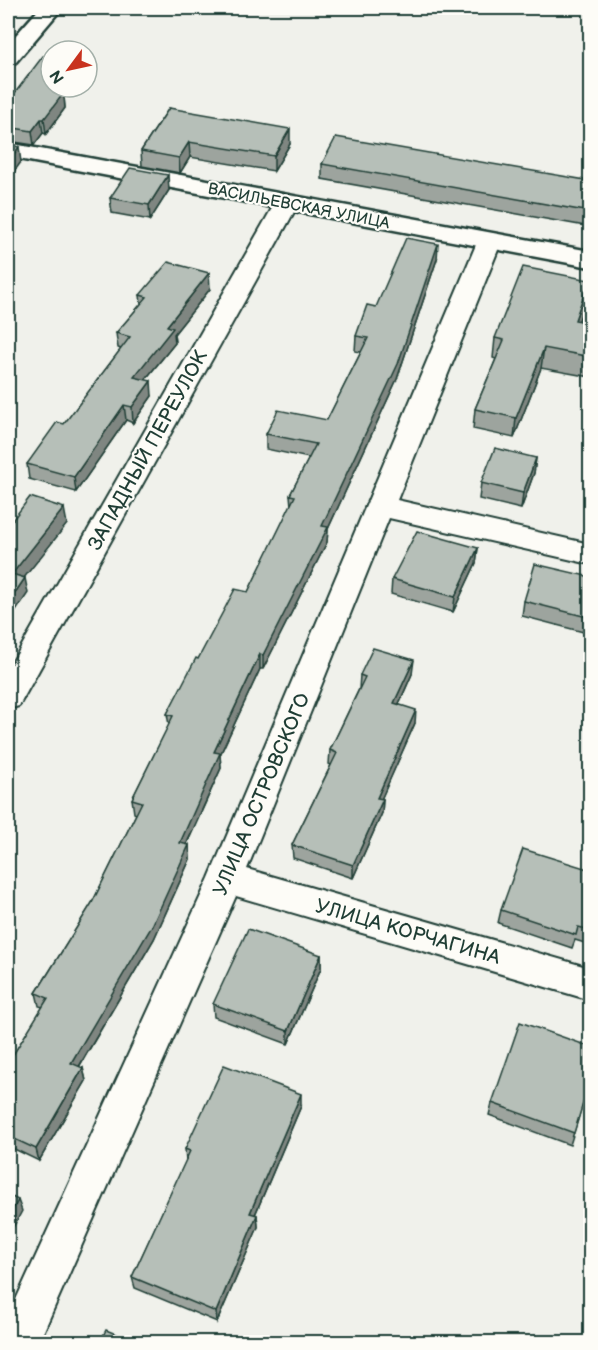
<svg xmlns="http://www.w3.org/2000/svg" width="598" height="1350" font-family="'Balsamiq Sans',sans-serif">
	<style>
		.lines { fill: none; stroke-linecap: round; stroke-linejoin: round }
		.street-casing { stroke: #1f3d34; stroke-width: 4 }
		.secondary-casing { stroke: #1f3d34; stroke-width: 5 }
		.street { fill: #fdfcf7; fill-rule: evenodd }
		.secondary { fill: #fdfcf7; fill-rule: evenodd }
		.wall { fill: #9da49e; stroke: #1f3d34; stroke-width: 1.5 }
		.shaded-wall { fill: #7f8681; stroke: #1f3d34; stroke-width: 1.5 }
		.building { fill: #b6bfb8; stroke: #1f3d34; stroke-width: 1.5 }
		.labels { text-anchor: middle; stroke-width: 4.5; stroke-linejoin: round; paint-order: stroke }
		.far-street-label { font-size: 16px; fill: #1f3d34; stroke: #fdfcf7 }
		.street-label { font-size: 20px; fill: #1f3d34; stroke: #fdfcf7 }
	</style>
	<rect width="100%" height="100%" fill="#f0f1eb"/>
	<filter id="ink" filterUnits="userSpaceOnUse"><feTurbulence type="fractalNoise" baseFrequency=".0167" numOctaves="2"/><feDisplacementMap in="SourceGraphic" scale="12" xChannelSelector="R" yChannelSelector="G"/><feConvolveMatrix kernelMatrix="1 2 1 2 8 2 1 2 1" color-interpolation-filters="sRGB"/></filter>
	<g filter="url(#ink)">
		<g class="lines">
			<g class="street-casing">
				<g id="street">
					<polygon points="287,196 295,198 299,203 19,706 8,709 8,670 275,203 279,198"/>
					<polygon points="490,233 499,235 502,240 397,500 590,544 590,564 389,518 247,869 590,968 590,1000 236,896 39,1342 8,1342 8,1317 209,878 478,240 481,235"/>
				</g>
			</g>
			<g class="secondary-casing">
				<g id="secondary">
					<polygon points="40,8 62,8 16,62 8,64 8,44"/>
					<polygon points="8,143 590,251 590,267 8,157"/>
				</g>
			</g>
			<use href="#street" class="street"/>
			<use href="#secondary" class="secondary"/>
		</g>
		<g class="wall">
			<polygon points="64,97 65,108 46,134 43,133 34,145 8,141 8,102"/>
			<polygon points="169,108 290,144 274,171 190,157 180,173 142,166 141,151"/>
			<polygon points="322,164 591,181 591,227 322,179"/>
			<polygon points="169,190 150,220 112,213 110,198"/>
			<polygon points="437,259 397,379 328,529 327,542 263,669 260,669 220,755 221,768 187,844 189,845 190,859 154,939 79,1067 83,1068 86,1081 39,1161 8,1146 8,1063 43,1007 39,1006 36,993 92,903 136,814 134,813 132,799 169,725 167,714 198,659 248,592 291,506 290,495 309,458 266,449 266,434 327,420 361,352 355,351 356,336 376,307"/>
			<polygon points="210,289 174,334 175,343 145,380 152,396 133,423 126,420 76,492 29,479 27,464 64,424 121,349 118,348 116,333 141,304 140,295"/>
			<polygon points="586,300 579,321 591,323 591,377 541,368 514,438 473,429 475,409 496,359 493,358 495,338"/>
			<polygon points="536,458 534,473 521,509 479,499 481,483"/>
			<polygon points="478,548 476,563 453,612 391,594 392,579"/>
			<polygon points="591,577 591,634 522,616 524,601"/>
			<polygon points="412,674 399,704 415,723 381,799 383,799 382,813 353,878 293,858 292,845 331,765 329,764 330,750 359,689 360,675"/>
			<polygon points="591,870 591,945 575,940 572,948 498,923 501,910"/>
			<polygon points="321,955 321,968 288,1044 214,1017 213,1004"/>
			<polygon points="591,1077 570,1145 489,1115 492,1103"/>
			<polygon points="301,1106 255,1215 257,1215 258,1227 217,1322 135,1288 132,1277 186,1161 185,1149"/>
		</g>
		<g class="shaded-wall">
			<polygon points="59,87 72,87 64,97 65,108 46,134 44,119 55,92"/>
			<polygon points="41,119 43,133 34,145 32,131"/>
			<polygon points="290,129 290,144 274,171 274,156"/>
			<polygon points="189,142 190,157 180,173 179,158"/>
			<polygon points="19,147 21,162 8,180 8,162"/>
			<polygon points="168,175 169,190 150,220 149,205"/>
			<polygon points="438,244 437,259 397,379 328,529 327,542 263,669 263,655"/>
			<polygon points="209,273 210,289 174,334 175,343 135,392 134,377 167,326"/>
			<polygon points="589,280 586,300 572,340 575,320"/>
			<polygon points="544,348 541,368 514,438 516,418"/>
			<polygon points="151,381 152,396 133,423 132,407"/>
			<polygon points="124,405 126,420 76,492 74,477"/>
			<polygon points="536,458 534,473 521,509 523,493"/>
			<polygon points="64,508 67,524 15,589 12,574"/>
			<polygon points="478,548 476,563 453,612 455,597"/>
			<polygon points="25,578 28,593 8,623 8,603"/>
			<polygon points="260,654 260,669 220,755 221,768 181,856 180,843 214,752"/>
			<polygon points="414,660 412,674 393,717 394,703"/>
			<polygon points="416,710 415,723 376,811 377,798"/>
			<polygon points="383,799 382,813 353,878 353,865"/>
			<polygon points="189,845 190,859 154,939 74,1075 71,1063"/>
			<polygon points="321,955 321,968 288,1044 288,1031"/>
			<polygon points="83,1068 86,1081 39,1161 36,1149"/>
			<polygon points="301,1094 301,1106 251,1224 250,1213"/>
			<polygon points="18,1200 22,1211 8,1237 8,1218"/>
			<polygon points="257,1215 258,1227 217,1322 216,1312"/>
		</g>
		<g class="building">
			<polygon points="43,56 51,57 51,87 59,87 55,92 63,94 44,119 41,119 32,131 8,127 8,102"/>
			<polygon points="169,108 290,129 274,156 189,142 179,158 141,151"/>
			<polygon points="336,137 591,181 591,212 322,164"/>
			<polygon points="8,144 19,147 8,162"/>
			<polygon points="130,168 168,175 149,205 110,198"/>
			<polygon points="406,238 438,244 398,364 322,526 328,527 263,655 260,654 214,752 220,753 180,843 189,845 152,926 71,1063 83,1068 36,1149 8,1136 8,1063 48,998 36,993 92,903 142,802 132,799 173,716 167,714 196,658 198,659 235,589 248,592 295,496 290,495 316,444 266,434 278,410 327,420 368,338 356,336 367,305 376,307"/>
			<polygon points="168,262 209,273 167,326 173,328 134,377 151,381 132,407 124,405 74,477 27,464 57,422 64,424 130,337 116,333 147,297 140,295"/>
			<polygon points="523,267 589,280 575,320 591,323 591,357 544,348 516,418 475,409 504,340 495,338"/>
			<polygon points="495,448 536,458 523,493 481,483"/>
			<polygon points="30,497 64,508 12,574 25,578 8,603 8,526"/>
			<polygon points="417,531 478,548 455,597 392,579"/>
			<polygon points="535,564 591,577 591,618 524,601"/>
			<polygon points="373,648 414,660 394,703 416,710 377,798 383,799 353,865 292,845 337,753 330,750 365,677 360,675"/>
			<polygon points="523,849 591,870 591,930 578,927 576,935 501,910"/>
			<polygon points="248,929 321,955 288,1031 213,1004"/>
			<polygon points="520,1022 591,1047 591,1077 574,1133 492,1103"/>
			<polygon points="224,1065 301,1094 250,1213 257,1215 216,1312 132,1277 190,1151 185,1149"/>
			<polygon points="8,1195 18,1200 8,1218"/>
			<polygon points="106,1330 136,1342 100,1342"/>
		</g>
	</g>
	<g class="labels">
		<g class="far-street-label">
			<text transform="translate(299 205) rotate(11)" y="6">ВАСИЛЬЕВСКАЯ УЛИЦА</text>
		</g>
		<g class="street-label">
			<text transform="translate(147 450) rotate(-61)" y="7">ЗАПАДНЫЙ ПЕРЕУЛОК</text>
			<text transform="translate(261 794) rotate(-67)" y="7">УЛИЦА ОСТРОВСКОГО</text>
			<text transform="translate(408 931) rotate(16)" y="7">УЛИЦА КОРЧАГИНА</text>
		</g>
	</g>
	<rect width="598" height="1350" fill="none" stroke="#fdfcf7" stroke-width="30"/>
	<rect x="15" y="15" width="568" height="1320" fill="none" stroke="#1f3d34" stroke-width="2" filter="url(#ink)"/>
	<g transform="translate(69 69) rotate(237)"><circle r="28" fill="#fdfcf7" stroke="#a4b0a9" stroke-width="1.5"/>
	<path d="M0-4.5L10 22L0 15L-10 22Z" fill="#c8321e"/>
	<text y="-9" font-size="16" font-weight="bold" text-anchor="middle" fill="#1f3d34">N</text>
	</g>
</svg>
